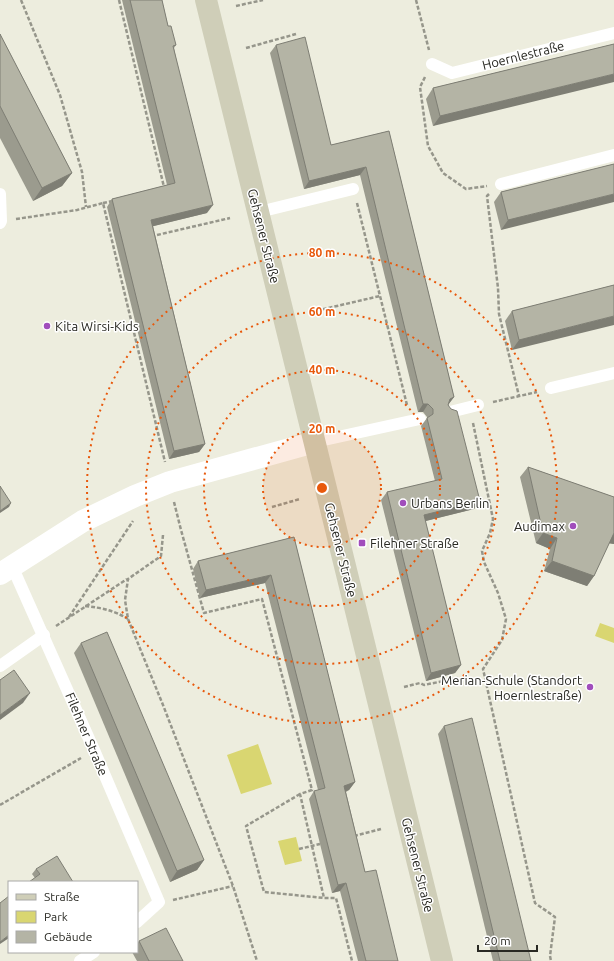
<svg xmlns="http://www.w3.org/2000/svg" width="614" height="961" font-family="Ubuntu,sans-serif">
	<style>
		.green { fill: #d9d671 }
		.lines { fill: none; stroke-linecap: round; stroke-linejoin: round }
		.path { stroke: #96968b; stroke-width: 2.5; stroke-dasharray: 4 2; stroke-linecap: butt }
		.service { stroke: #fff; stroke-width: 12 }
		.minor { stroke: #fff; stroke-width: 22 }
		.secondary { stroke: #cfceb8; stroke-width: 22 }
		.wall { fill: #9b9b8e }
		.shaded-wall { fill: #7e7e74 }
		.building { fill: #b4b4a5; stroke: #7e7e74 }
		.ring { fill: none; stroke: #e8590c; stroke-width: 2; stroke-dasharray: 2 4 }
		.poi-dot { fill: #a14dbc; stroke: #fff; stroke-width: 1.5 }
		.labels { text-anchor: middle; stroke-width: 3; stroke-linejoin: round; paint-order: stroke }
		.street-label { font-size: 13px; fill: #292923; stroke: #fff }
		.poi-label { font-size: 13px; fill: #292923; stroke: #fff; text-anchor: start }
		.centre { fill: #e8590c; stroke: #fff; stroke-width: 2 }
		.ring-label { font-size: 12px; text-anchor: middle; font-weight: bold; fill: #e8590c; stroke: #fff; stroke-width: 3; stroke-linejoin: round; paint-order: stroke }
	</style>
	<rect width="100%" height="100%" fill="#ededde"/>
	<g class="green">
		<polygon points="600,623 614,628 614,643 595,636"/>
		<polygon points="258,744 272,784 241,794 227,755"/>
		<polygon points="296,837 302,861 285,865 278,841"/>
	</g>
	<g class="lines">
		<g class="path">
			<polyline points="21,0 60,95 82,172 86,207"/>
			<polyline points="119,0 164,187"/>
			<polyline points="416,0 429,50"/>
			<polyline points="236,6 263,0"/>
			<polyline points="246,48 296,34"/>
			<polyline points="425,77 420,87 428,146 443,173 466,189 487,186"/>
			<polyline points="489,194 487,196 498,288 499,314 519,396"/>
			<polyline points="103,203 113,201"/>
			<polyline points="357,203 407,405"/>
			<polyline points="16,219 77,210 103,203 165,462"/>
			<polyline points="157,235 230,218"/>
			<polyline points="311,312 380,296"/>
			<polyline points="493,402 537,392"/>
			<polyline points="473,423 493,519 490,533 482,551 484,562 498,593 506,619 502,640 483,669 535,903 555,917 550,956 551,961"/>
			<polyline points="174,502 181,530 204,613 262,599 312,790 300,794 324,898 336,898 352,961"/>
			<polyline points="272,507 300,499"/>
			<polyline points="163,535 161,556 128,579 125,600 128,619 163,705 233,886 257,961"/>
			<path d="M85,606C102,608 113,610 128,619"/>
			<polyline points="69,617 133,521"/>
			<polyline points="56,626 127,579"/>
			<polyline points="404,687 420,683 424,685 458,678"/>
			<polyline points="300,794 246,826 264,892 324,898"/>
			<polyline points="0,805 81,758"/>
			<polyline points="354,836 381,829"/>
			<polyline points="299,849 320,844"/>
			<polyline points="173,900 233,886"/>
		</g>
		<g class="service">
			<polyline points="432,64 452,73 614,33"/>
			<polyline points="501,184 614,155"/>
			<polyline points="0,194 1,221 0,223"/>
			<polyline points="259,212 353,189"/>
			<polyline points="551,388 614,373"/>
			<polyline points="450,412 478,405"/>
			<polyline points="315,442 420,419"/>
			<polyline points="12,566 94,750 159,902 137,922"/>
			<polyline points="0,666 44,635"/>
			<polyline points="80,961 94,952"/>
		</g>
		<polyline class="minor" points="0,574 83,521 135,496 170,482 315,442"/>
		<polyline class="secondary" points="206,0 442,961"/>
	</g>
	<g class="wall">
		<polygon points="122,0 162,0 168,26 176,45 174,48 207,213 153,226 205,444 199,452 169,459 107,207 112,199 167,185"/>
		<polygon points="0,34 72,173 62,186 33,201 0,138"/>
		<polygon points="614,44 433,126 426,99 433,88"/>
		<polygon points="276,45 331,145 389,131 454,397 448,405 480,501 474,509 425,521 461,665 455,673 426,681 381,500 387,492 435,481 421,426 427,418 427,417 423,412 418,412 360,175 304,189 270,53"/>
		<polygon points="614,164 501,230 494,202 501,192"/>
		<polygon points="614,285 512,350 505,321 512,311"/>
		<polygon points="528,467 614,497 614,544 609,543 594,576 587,586 544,571 550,549 536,543 520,477"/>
		<polygon points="294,537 355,782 349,790 346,792 365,872 398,961 358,961 340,891 332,893 309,799 314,791 318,790 265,583 200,598 193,569 198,561"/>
		<polygon points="81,643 204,860 197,870 170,882 74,653"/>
		<polygon points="444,726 531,961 493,961 438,734"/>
		<polygon points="36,869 73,882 35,878 32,874"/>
		<polygon points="139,941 183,961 137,961 132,952 137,952 137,944"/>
	</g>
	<g class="shaded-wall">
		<polygon points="614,74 614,82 433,126 440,116"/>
		<polygon points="366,167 360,175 304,189 309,181"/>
		<polygon points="72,173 62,186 33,201 42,188"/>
		<polygon points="614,194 614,202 501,230 508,220"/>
		<polygon points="213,205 207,213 146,228 151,220"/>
		<polygon points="614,316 614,325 512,350 519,340"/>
		<polygon points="454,397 448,405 450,399"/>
		<polygon points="423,404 428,404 423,412 418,412"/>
		<polygon points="205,444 199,452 169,459 174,451"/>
		<polygon points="480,501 474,509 418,523 424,515"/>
		<polygon points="11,503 9,507 0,513 0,511"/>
		<polygon points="543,533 557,538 550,549 536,543"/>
		<polygon points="614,533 614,544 607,543"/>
		<polygon points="552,561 594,576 587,586 544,571"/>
		<polygon points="271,575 265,583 200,598 206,590"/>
		<polygon points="461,665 455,673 426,681 431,673"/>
		<polygon points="30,693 23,703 0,720 0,715"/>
		<polygon points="355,782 349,790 339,794 344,786"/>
		<polygon points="204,860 197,870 170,882 177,871"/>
		<polygon points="346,883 340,891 332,893 338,885"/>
		<polygon points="9,935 9,938 0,944 0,942"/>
	</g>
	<g class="building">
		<polygon points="130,0 162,0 168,26 171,26 176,45 173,46 213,205 151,220 205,444 174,451 112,199 175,183"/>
		<polygon points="0,34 72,173 42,188 0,106"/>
		<polygon points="305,37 331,145 389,131 454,397 450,399 448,405 451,409 457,411 480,501 424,515 461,665 431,673 387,492 442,479 427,418 433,414 433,409 428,404 423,404 366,167 309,181 276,45"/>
		<polygon points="614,44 614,74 440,116 433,88"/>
		<polygon points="614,164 614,194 508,220 501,192"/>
		<polygon points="614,285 614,316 519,340 512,311"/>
		<polygon points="528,467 614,497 614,533 594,576 552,561 557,538 543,533"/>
		<polygon points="0,486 11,503 0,511"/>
		<polygon points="294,537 355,782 344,786 365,872 376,870 398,961 366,961 346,883 338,885 314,791 325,788 271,575 206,590 198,561"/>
		<polygon points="107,632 204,860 177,871 81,643"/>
		<polygon points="14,670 30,693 0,715 0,680"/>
		<polygon points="472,718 531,961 500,961 444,726"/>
		<polygon points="57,856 73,882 29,882 40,874 36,869"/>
		<polygon points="9,896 9,935 0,942 0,903"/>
		<polygon points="166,928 183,961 149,961 139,941"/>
	</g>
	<circle cx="322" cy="488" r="59" fill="#e8590c" fill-opacity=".12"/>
	<g class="ring">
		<circle cx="322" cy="488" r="59"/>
		<circle cx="322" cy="488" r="118"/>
		<circle cx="322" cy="488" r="176"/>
		<circle cx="322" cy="488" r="235"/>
	</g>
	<g class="poi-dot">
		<circle cx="47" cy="326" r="4"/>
		<circle cx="403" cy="503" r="4"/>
		<circle cx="573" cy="526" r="4"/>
		<rect x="358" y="539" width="8" height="8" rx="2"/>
		<circle cx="590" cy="687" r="4"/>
	</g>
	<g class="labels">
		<g class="street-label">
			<text transform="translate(523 55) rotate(-14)" y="5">Hoernlestraße</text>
			<text transform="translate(264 236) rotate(76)" y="5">Gehsener Straße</text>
			<text transform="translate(341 550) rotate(76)" y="5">Gehsener Straße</text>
			<text transform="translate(87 734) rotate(67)" y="5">Filehner Straße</text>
			<text transform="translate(418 865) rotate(76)" y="5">Gehsener Straße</text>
		</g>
		<g class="poi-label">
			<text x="55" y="331">Kita Wirsi-Kids</text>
			<text x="411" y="508">Urbans Berlin</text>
			<text x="565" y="531" text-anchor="end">Audimax</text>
			<text x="370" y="548">Filehner Straße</text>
			<text x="582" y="685" text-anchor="end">Merian-Schule (Standort<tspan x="582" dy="15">Hoernlestraße)</tspan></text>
		</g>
	</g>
	<circle cx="322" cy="488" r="6" class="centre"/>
	<g class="ring-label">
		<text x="322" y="257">80 m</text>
		<text x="322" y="316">60 m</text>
		<text x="322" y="374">40 m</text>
		<text x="322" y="433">20 m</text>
	</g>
	<rect x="8" y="881" width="130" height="72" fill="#ffffff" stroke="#a9a9a7"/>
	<rect x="16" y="894" width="20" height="6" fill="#cfceb8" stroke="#a9a9a7"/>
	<text x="44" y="901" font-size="12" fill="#292923">Straße</text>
	<rect x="16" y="911" width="20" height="12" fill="#d9d671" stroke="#a9a9a7"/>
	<text x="44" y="921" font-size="12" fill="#292923">Park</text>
	<rect x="16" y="931" width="20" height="12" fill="#b4b4a5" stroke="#a9a9a7"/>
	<text x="44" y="941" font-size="12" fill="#292923">Gebäude</text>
	<path d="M478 945v6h59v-6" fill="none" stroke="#292923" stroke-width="2"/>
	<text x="484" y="945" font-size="12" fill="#292923" stroke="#ffffff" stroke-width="3" paint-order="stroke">20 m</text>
</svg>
